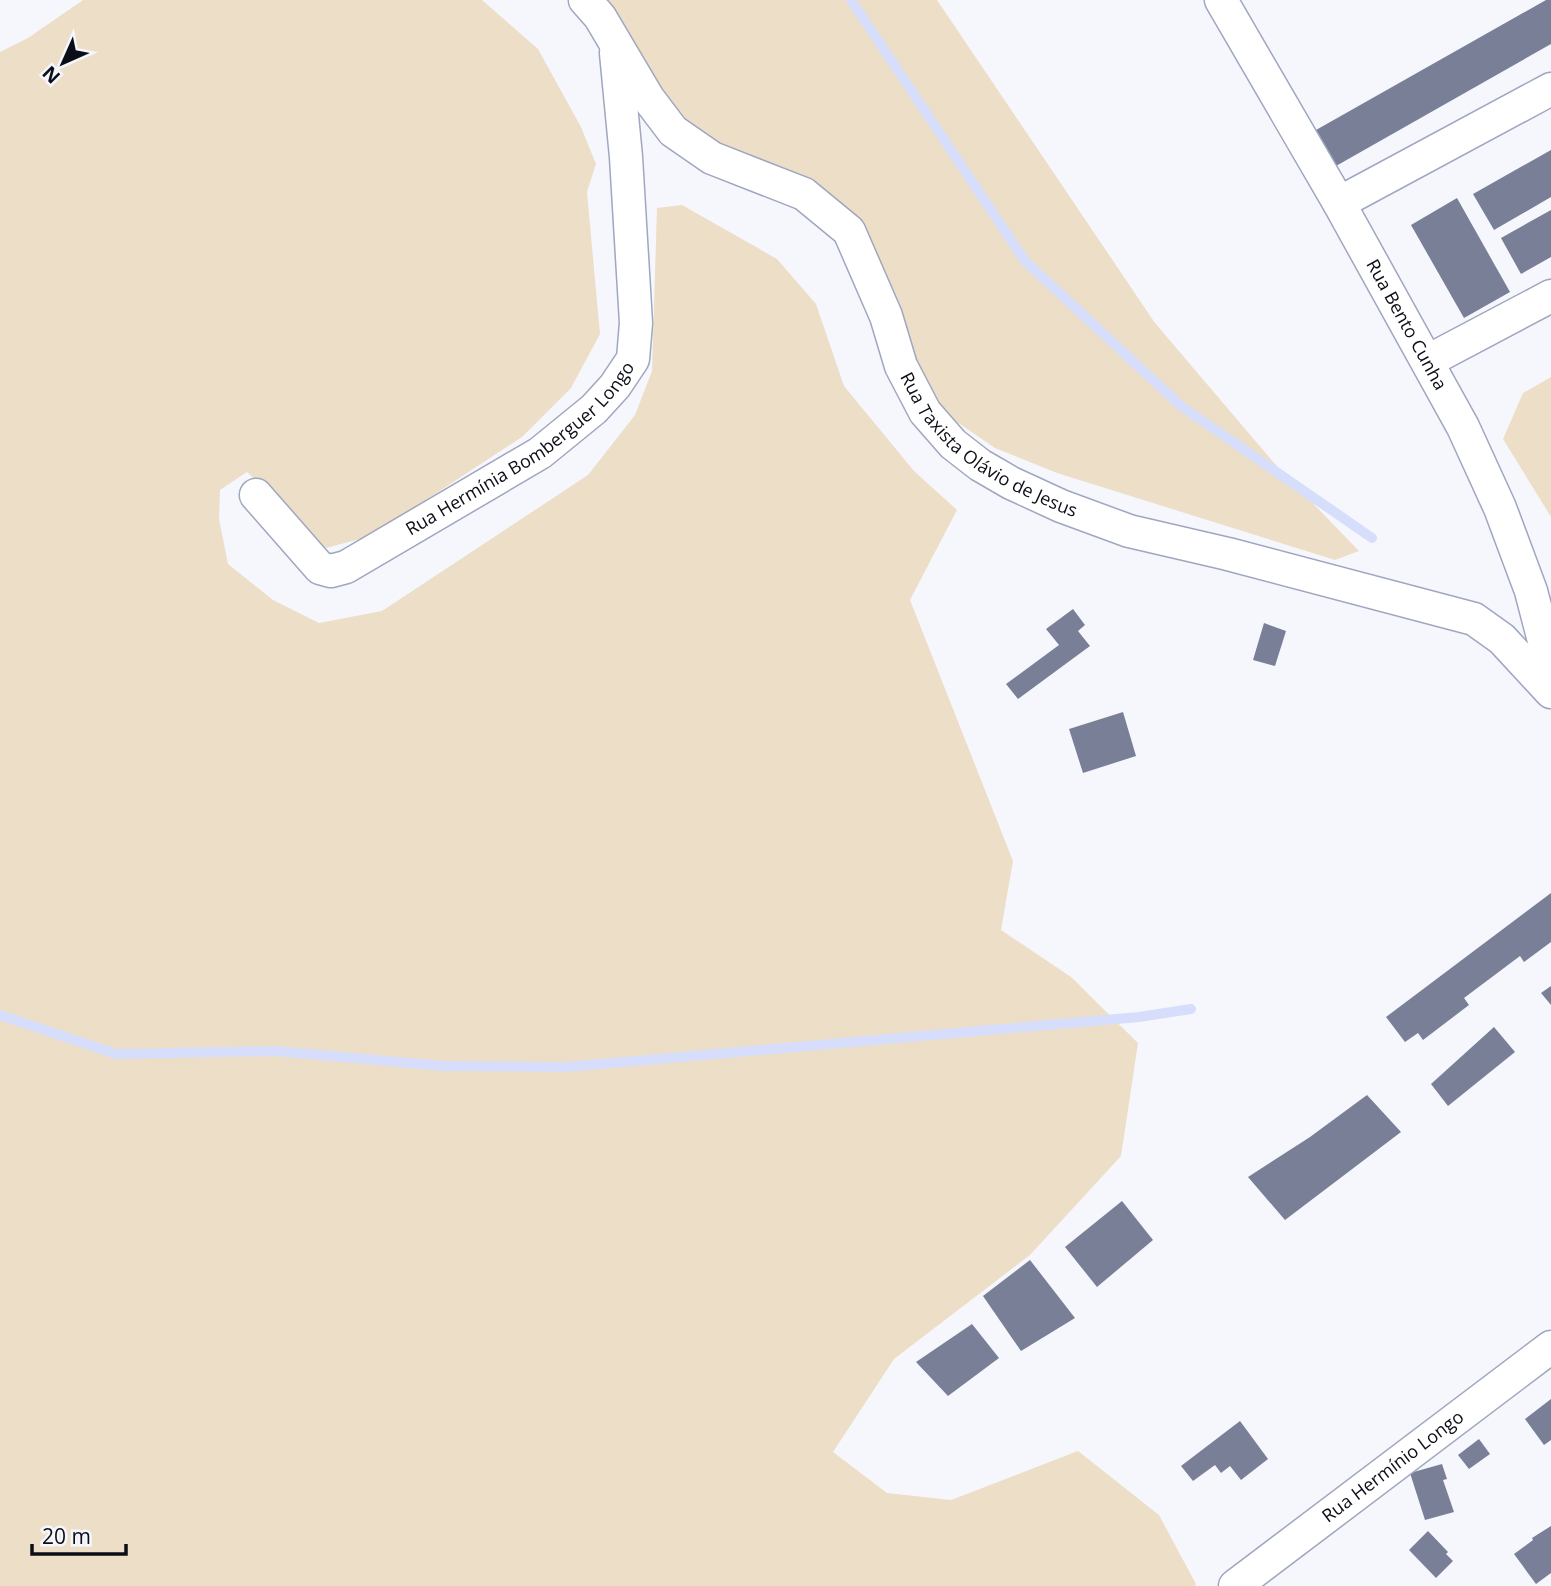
<svg xmlns="http://www.w3.org/2000/svg" width="1551" height="1586" font-family="'Open Sans',sans-serif">
	<style>
		.green { fill: #eddec8 }
		.lines { fill: none; stroke-linecap: round; stroke-linejoin: round }
		.stream { stroke: #d6defb; stroke-width: 10 }
		.building { fill: #787f97 }
		.minor-casing { stroke: #9fa6c0; stroke-width: 35 }
		.minor { stroke: #fff; stroke-width: 32 }
		.labels { text-anchor: middle; stroke-width: 5; stroke-linejoin: round; paint-order: stroke }
		.street-label { font-size: 18px; fill: #0c0e17; stroke: #f6f7fd }
	</style>
	<rect width="100%" height="100%" fill="#f6f7fd"/>
	<g class="green">
		<polygon points="83,0 482,0 538,49 581,127 596,164 587,192 600,334 571,388 522,437 371,536 326,548 247,472 220,490 219,519 228,564 273,600 319,623 382,611 588,475 635,415 652,371 657,208 682,205 777,259 816,304 844,386 914,471 957,510 910,600 1013,861 1001,930 1071,977 1138,1043 1121,1156 1030,1255 894,1359 833,1452 887,1493 951,1500 1078,1451 1159,1515 1196,1584 1195,1586 0,1586 0,52 28,38"/>
		<polygon points="598,0 937,0 1155,323 1275,464 1359,551 1335,560 1057,473 995,448 957,422 924,392 852,218 685,132"/>
		<polygon points="1551,377 1551,517 1503,439 1523,393"/>
	</g>
	<g class="lines">
		<g class="stream">
			<polyline points="851,0 1025,261 1181,406 1372,538"/>
			<polyline points="0,1015 116,1054 275,1051 443,1066 566,1067 1139,1017 1191,1009"/>
		</g>
	</g>
	<g class="building">
		<polygon points="1546,0 1551,0 1551,44 1336,166 1316,130"/>
		<polygon points="1551,150 1551,197 1494,230 1473,194"/>
		<polygon points="1457,198 1510,292 1464,318 1411,225"/>
		<polygon points="1551,210 1551,257 1521,274 1501,238"/>
		<polygon points="1073,609 1085,625 1078,631 1090,646 1018,699 1006,684 1059,645 1046,629"/>
		<polygon points="1264,623 1286,631 1275,666 1253,660"/>
		<polygon points="1123,712 1136,756 1083,773 1069,729"/>
		<polygon points="1551,893 1551,942 1524,962 1520,956 1464,998 1469,1005 1423,1040 1418,1033 1405,1042 1386,1017"/>
		<polygon points="1551,986 1551,1005 1541,993"/>
		<polygon points="1494,1027 1515,1052 1448,1106 1431,1084"/>
		<polygon points="1367,1095 1401,1132 1285,1220 1248,1177 1310,1137"/>
		<polygon points="1122,1201 1153,1240 1097,1287 1065,1247"/>
		<polygon points="1030,1260 1075,1318 1021,1351 983,1296"/>
		<polygon points="972,1324 999,1358 948,1396 916,1362"/>
		<polygon points="1551,1399 1551,1440 1544,1445 1525,1419"/>
		<polygon points="1240,1421 1268,1459 1241,1480 1230,1466 1221,1473 1215,1465 1193,1481 1181,1466"/>
		<polygon points="1479,1439 1490,1454 1469,1469 1458,1455"/>
		<polygon points="1442,1464 1447,1479 1443,1480 1454,1512 1425,1520 1410,1473"/>
		<polygon points="1551,1526 1551,1573 1536,1584 1514,1554 1533,1540 1532,1538"/>
		<polygon points="1428,1531 1448,1552 1446,1554 1453,1561 1436,1578 1409,1550"/>
	</g>
	<g class="lines">
		<g class="minor-casing">
			<g id="minor">
				<path id="s1" d="M585,0L600,17L648,98L673,131L712,158L804,194L849,231L886,316L901,366L925,412L953,444L980,465L1011,483L1061,506L1129,531L1228,554L1474,619L1502,639L1551,692"/>
				<path id="s2" d="M1221,0L1339,203L1463,427L1500,508L1531,591L1551,668"/>
				<polyline points="1339,203 1551,89"/>
				<polyline points="1428,361 1551,296"/>
				<path id="s3" d="M256,495L320,568L331,571L346,567L540,453L594,409L615,386L633,359L636,323L626,157L616,53"/>
				<path id="s4" d="M1235,1586L1551,1347"/>
			</g>
		</g>
		<use href="#minor" class="minor"/>
	</g>
	<g class="labels">
		<g class="street-label">
			<text dy="6" stroke="none"><textPath href="#s2" startOffset="374">Rua Bento Cunha</textPath></text>
			<text dy="6" stroke="none"><textPath href="#s1" startOffset="630">Rua Taxista Olávio de Jesus</textPath></text>
			<text dy="6" stroke="none"><textPath href="#s3" startOffset="336">Rua Hermínia Bomberguer Longo</textPath></text>
			<text dy="6" stroke="none"><textPath href="#s4" startOffset="198">Rua Hermínio Longo</textPath></text>
		</g>
	</g>
	<g transform="translate(63 63) rotate(225)" stroke="#f6f7fd" stroke-width="5" paint-order="stroke">
	<path d="M0-5L12 26L0 18L-12 26Z" fill="#0c0e17"/>
	<text y="-10" font-size="19" font-weight="bold" text-anchor="middle" fill="#0c0e17">N</text>
	</g>
	<path d="M32 1544v10h94v-10" fill="none" stroke="#0c0e17" stroke-width="3.5"/>
	<text x="42" y="1544" font-size="21" fill="#0c0e17" stroke="#f6f7fd" stroke-width="5" paint-order="stroke">20 m</text>
</svg>
